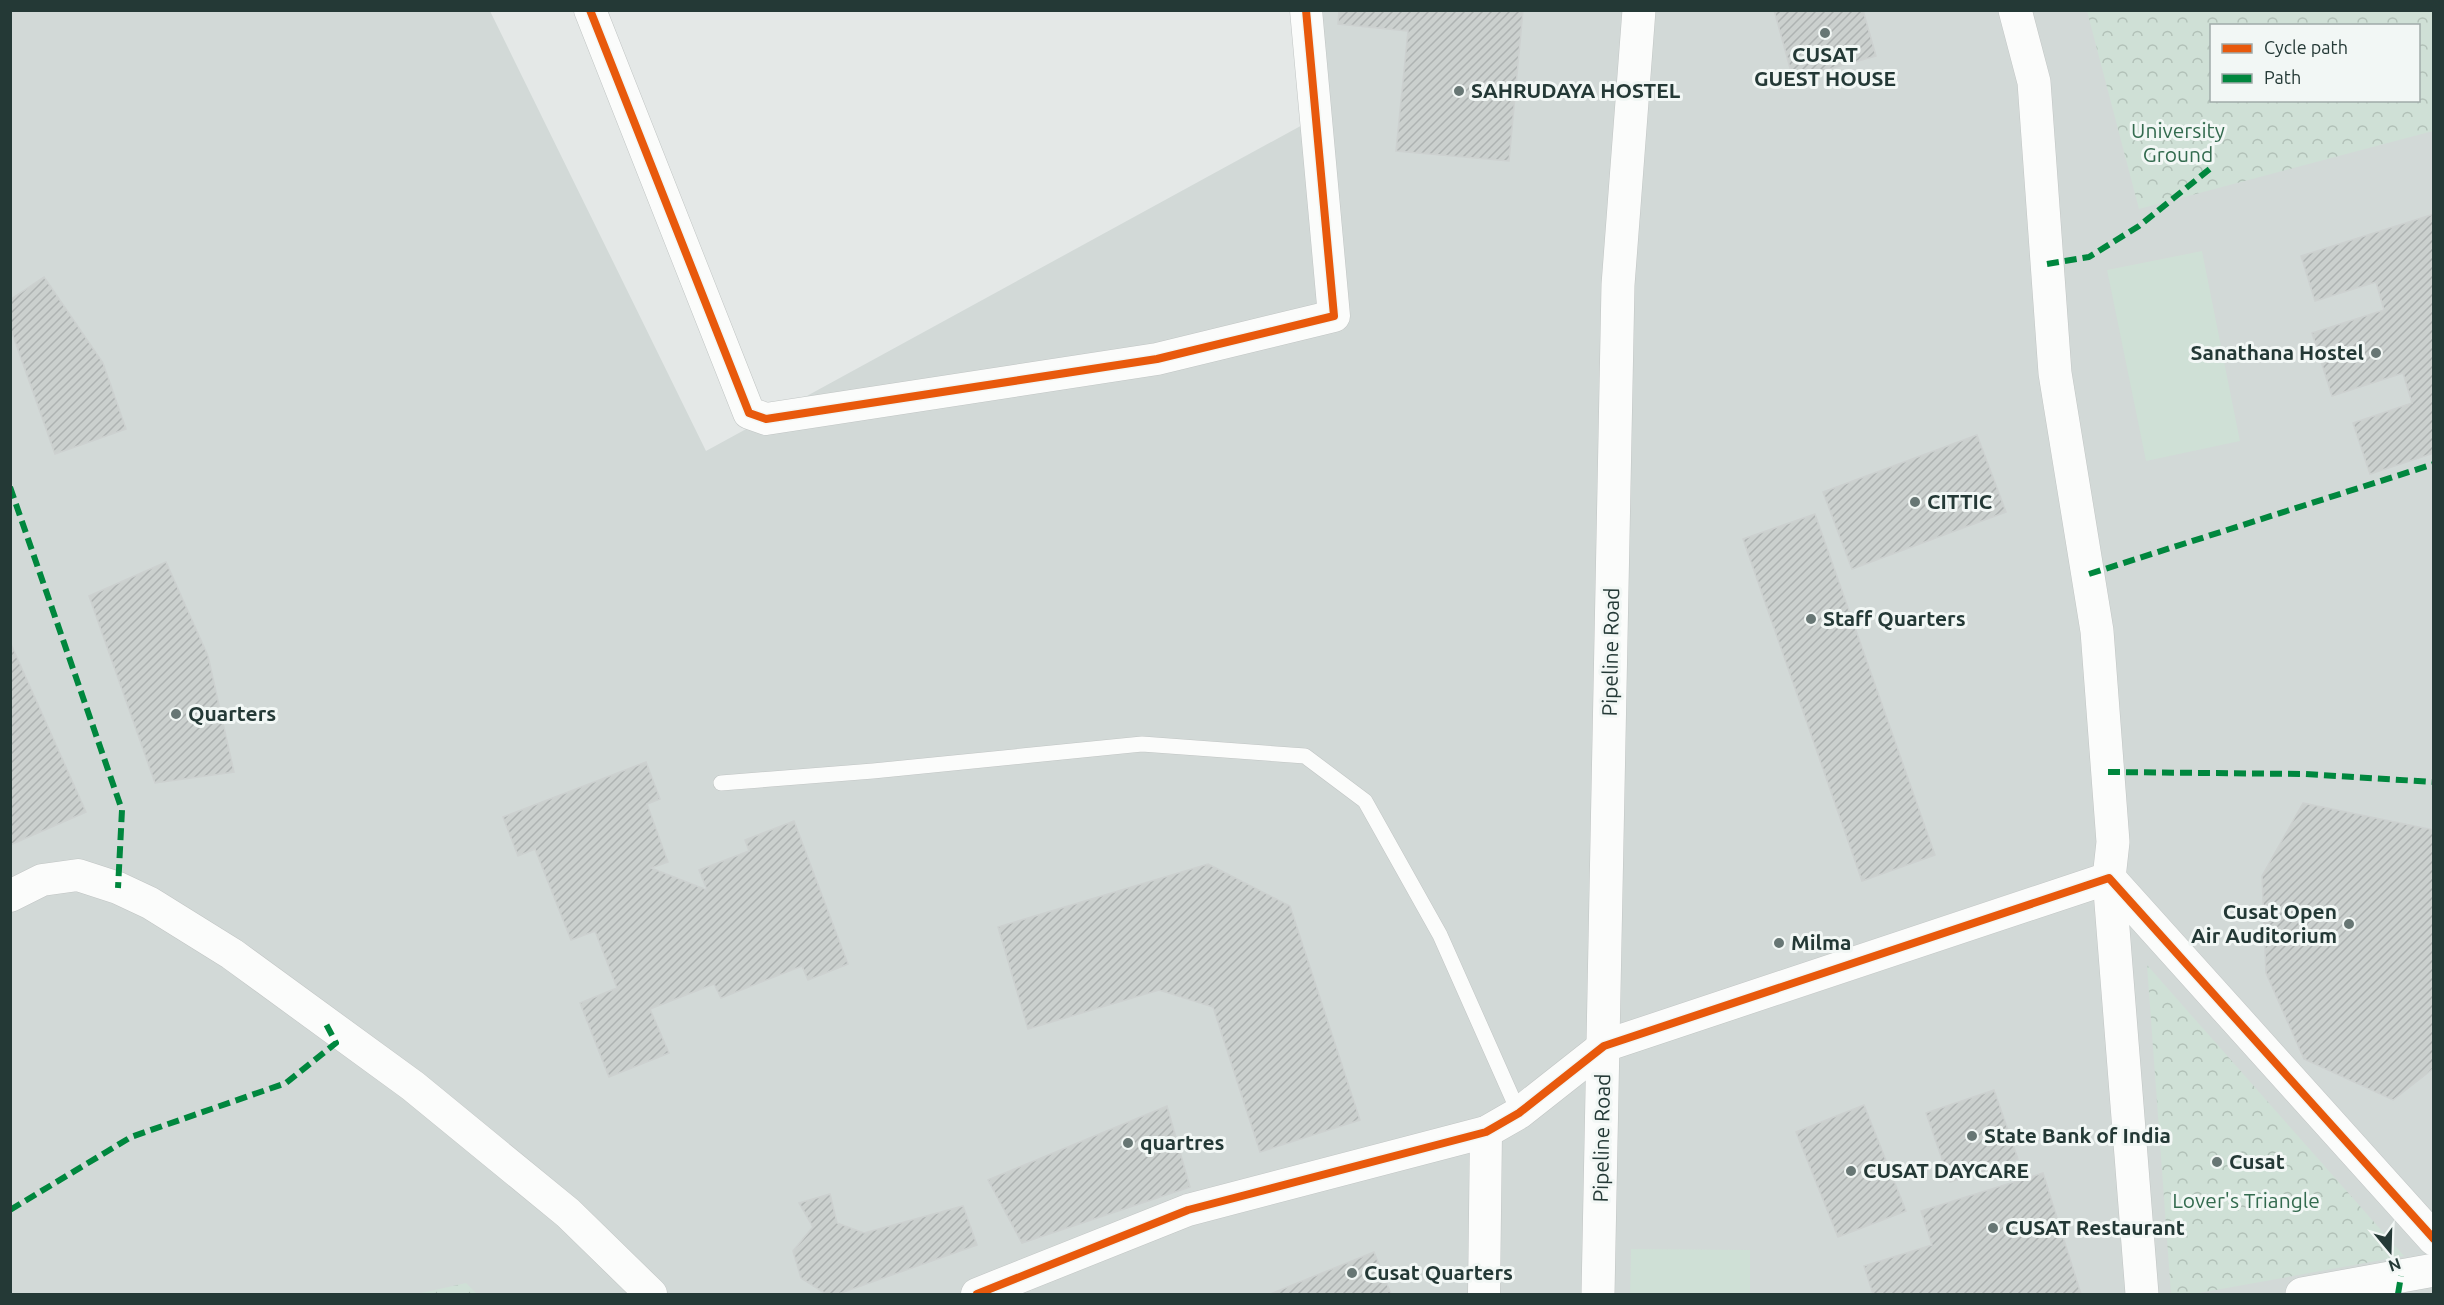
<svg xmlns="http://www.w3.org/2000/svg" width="2444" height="1305" font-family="Ubuntu,sans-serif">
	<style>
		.built { fill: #d2d9d7; fill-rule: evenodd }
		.grass { fill: #cfe0d6 }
		.forest { fill: url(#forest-firs) }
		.park { fill: url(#park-crowns); fill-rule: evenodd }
		.building { fill: url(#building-hatch); stroke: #cdd1d0; stroke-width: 1.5 }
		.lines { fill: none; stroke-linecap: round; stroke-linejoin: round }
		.service-casing { stroke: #c1c5c4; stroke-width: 16 }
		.minor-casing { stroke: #c1c5c4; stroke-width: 33 }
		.tertiary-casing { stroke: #c1c5c4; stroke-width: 34 }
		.service { stroke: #fbfcfb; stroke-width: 15 }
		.minor { stroke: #fbfcfb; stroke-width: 32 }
		.tertiary { stroke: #fbfcfb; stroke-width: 33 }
		.quiet { stroke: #00873e; stroke-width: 6; stroke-dasharray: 12 6; stroke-linecap: butt }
		.cycleway-casing { stroke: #f2f7f5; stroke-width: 11 }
		.cycleway { stroke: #e8590c; stroke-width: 8 }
		.poi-dot { fill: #677674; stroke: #f2f7f5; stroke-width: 2 }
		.labels { text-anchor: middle; stroke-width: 6; stroke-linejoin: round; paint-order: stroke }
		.poi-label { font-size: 21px; font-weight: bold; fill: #243936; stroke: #f2f7f5; text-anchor: start }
		.park-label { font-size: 21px; fill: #336b4f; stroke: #f2f7f5 }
		.street-label { font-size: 21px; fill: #243936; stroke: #f2f7f5 }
	</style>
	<defs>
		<pattern id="forest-firs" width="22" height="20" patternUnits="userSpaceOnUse" patternTransform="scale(1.5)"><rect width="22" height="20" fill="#cfe0d6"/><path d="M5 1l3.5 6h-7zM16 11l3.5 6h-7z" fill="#b2c1b8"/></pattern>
		<pattern id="park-crowns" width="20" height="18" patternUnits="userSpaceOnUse" patternTransform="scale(1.5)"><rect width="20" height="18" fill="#cfe0d6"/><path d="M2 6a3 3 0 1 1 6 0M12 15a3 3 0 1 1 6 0" fill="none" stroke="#b2c1b8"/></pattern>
		<pattern id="building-hatch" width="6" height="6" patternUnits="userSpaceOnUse" patternTransform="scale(1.5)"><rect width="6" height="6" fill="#cbd0ce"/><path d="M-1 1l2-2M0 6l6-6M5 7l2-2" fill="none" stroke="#aeb3b2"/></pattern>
	</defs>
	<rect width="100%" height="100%" fill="#e4e8e7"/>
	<path class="built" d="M10,11H490L706,451L1306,123L1305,11H2433V1294H11ZM2212,26H2418V100H2212Z"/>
	<g class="grass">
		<polygon points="2202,251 2240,441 2146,461 2107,270"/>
		<polygon points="1631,1249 1750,1250 1750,1294 1630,1294"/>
	</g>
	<polygon class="forest" points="466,1283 477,1294 417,1294"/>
	<g class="park">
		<path d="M2087,11H2433V131L2139,209ZM2212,26H2418V100H2212Z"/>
		<polygon points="2147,965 2404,1256 2193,1294 2171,1294"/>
	</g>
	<g class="building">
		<polygon points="1339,10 1523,10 1509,161 1396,151 1408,31 1338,24"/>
		<polygon points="1774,10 1863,10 1876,56 1793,79"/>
		<polygon points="2434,214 2434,453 2370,474 2353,423 2412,403 2403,373 2332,396 2312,333 2384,310 2376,282 2315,301 2301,256"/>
		<polygon points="44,277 103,363 126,429 55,454 10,327 10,300"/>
		<polygon points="1977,435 2006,512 1852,569 1823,492"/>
		<polygon points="1815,514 1935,855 1862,881 1743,539"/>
		<polygon points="166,562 208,656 234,772 155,783 89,596"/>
		<polygon points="10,642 86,812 10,845"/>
		<polygon points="646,762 660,799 647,804 668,862 651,868 707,890 699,870 749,851 745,840 794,821 848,964 808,980 802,966 721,998 714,984 650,1009 669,1053 609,1077 580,1003 617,988 595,931 571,940 535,849 518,856 503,817"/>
		<polygon points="2303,803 2434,830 2434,1068 2393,1100 2304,1059 2266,973 2262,876"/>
		<polygon points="1208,864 1290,906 1360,1120 1260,1152 1213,1007 1159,990 1028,1029 998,927"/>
		<polygon points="1994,1090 2018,1159 1950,1182 1926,1113"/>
		<polygon points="1864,1105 1906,1211 1838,1237 1796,1132"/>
		<polygon points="1167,1106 1190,1187 1022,1243 988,1180"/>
		<polygon points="2043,1173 2081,1294 1873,1294 1864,1266 1932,1245 1921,1211"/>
		<polygon points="830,1194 837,1223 864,1233 963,1206 977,1245 838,1294 826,1294 801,1278 793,1251 813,1227 799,1203"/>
		<polygon points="1374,1252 1391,1294 1270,1294"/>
	</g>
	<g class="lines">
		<g class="service-casing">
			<polyline id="service" points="721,783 873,771 1142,744 1305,756 1365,801 1440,935 1519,1113"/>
		</g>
		<g class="minor-casing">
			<g id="minor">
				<polyline points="590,10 749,413 766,419 1157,359 1334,316 1306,10"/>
				<polyline points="10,896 42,880 78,875 118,888 150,903 232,954 413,1086 568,1213 651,1294"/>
				<polyline points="977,1294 1188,1210 1486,1132 1519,1113 1604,1046 2109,878"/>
				<polyline points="1484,1294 1486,1132"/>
			</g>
		</g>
		<g class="tertiary-casing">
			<g id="tertiary">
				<polyline points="2015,10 2034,82 2055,373 2097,631 2113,842 2109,878 2142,1294"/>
				<polyline points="2109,878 2434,1239"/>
				<polyline points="1598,1294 1618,285 1639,10"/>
				<polyline points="2302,1294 2434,1270"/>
			</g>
		</g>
		<use href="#service" class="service"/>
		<use href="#minor" class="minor"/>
		<use href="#tertiary" class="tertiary"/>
		<g class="quiet">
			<polyline points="2047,264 2089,257 2139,226 2211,168"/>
			<polyline points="10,487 122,810 118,888"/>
			<polyline points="2089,574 2434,464"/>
			<polyline points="2108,772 2305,774 2434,782"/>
			<polyline points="10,1210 131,1137 286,1083 336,1043 325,1022"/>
			<polyline points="2398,1294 2401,1276"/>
		</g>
		<g class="cycleway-casing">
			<g id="cycleway">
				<polyline points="590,10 749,413 766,419 1157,359 1334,316 1306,10"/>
				<polyline points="977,1294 1188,1210 1486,1132 1519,1113 1604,1046 2109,878 2434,1239"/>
			</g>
		</g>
		<use href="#cycleway" class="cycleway"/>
	</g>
	<g class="poi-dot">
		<circle cx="1825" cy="33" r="6"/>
		<circle cx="1459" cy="91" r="6"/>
		<circle cx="2376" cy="353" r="6"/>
		<circle cx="1915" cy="502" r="6"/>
		<circle cx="1811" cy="619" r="6"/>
		<circle cx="176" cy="714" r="6"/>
		<circle cx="2349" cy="924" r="6"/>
		<circle cx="1779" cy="943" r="6"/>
		<circle cx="1972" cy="1136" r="6"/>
		<circle cx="1128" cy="1143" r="6"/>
		<circle cx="2217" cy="1162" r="6"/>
		<circle cx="1851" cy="1171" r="6"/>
		<circle cx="1993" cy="1228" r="6"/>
		<circle cx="1352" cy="1273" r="6"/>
	</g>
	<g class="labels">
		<g class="poi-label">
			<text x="1825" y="62" text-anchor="middle">CUSAT<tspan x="1825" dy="24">GUEST HOUSE</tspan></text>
			<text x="1471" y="98">SAHRUDAYA HOSTEL</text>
			<text x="2364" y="360" text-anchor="end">Sanathana Hostel</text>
			<text x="1927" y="509">CITTIC</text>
			<text x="1823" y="626">Staff Quarters</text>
			<text x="188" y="721">Quarters</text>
			<text x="2337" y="919" text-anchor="end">Cusat Open<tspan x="2337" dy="24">Air Auditorium</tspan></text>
			<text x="1791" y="950">Milma</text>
			<text x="1984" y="1143">State Bank of India</text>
			<text x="1140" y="1150">quartres</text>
			<text x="2229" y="1169">Cusat</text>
			<text x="1863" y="1178">CUSAT DAYCARE</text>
			<text x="2005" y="1235">CUSAT Restaurant</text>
			<text x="1364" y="1280">Cusat Quarters</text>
		</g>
		<g class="park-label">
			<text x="2178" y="138">University<tspan x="2178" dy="24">Ground</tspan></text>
			<text x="2246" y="1208">Lover's Triangle</text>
		</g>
		<g class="street-label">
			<text transform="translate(1611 652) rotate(-89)" y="7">Pipeline Road</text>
			<text transform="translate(1602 1138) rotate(-89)" y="7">Pipeline Road</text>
		</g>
	</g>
	<rect width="2444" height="1305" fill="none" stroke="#243936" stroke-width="24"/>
	<rect x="2210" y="24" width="210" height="78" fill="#f2f7f5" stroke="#a0aba9" stroke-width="1.5"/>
	<rect x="2222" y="44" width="30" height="9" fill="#e8590c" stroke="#a0aba9" stroke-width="1.5"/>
	<text x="2264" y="54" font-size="18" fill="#243936">Cycle path</text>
	<rect x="2222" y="74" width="30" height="9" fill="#00873e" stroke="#a0aba9" stroke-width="1.5"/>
	<text x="2264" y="84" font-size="18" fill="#243936">Path</text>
	<g transform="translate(2390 1251) rotate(161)" stroke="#f2f7f5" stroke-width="4.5" paint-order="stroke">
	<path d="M0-4.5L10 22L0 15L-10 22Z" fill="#243936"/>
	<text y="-9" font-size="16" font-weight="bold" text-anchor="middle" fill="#243936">N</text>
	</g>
</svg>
